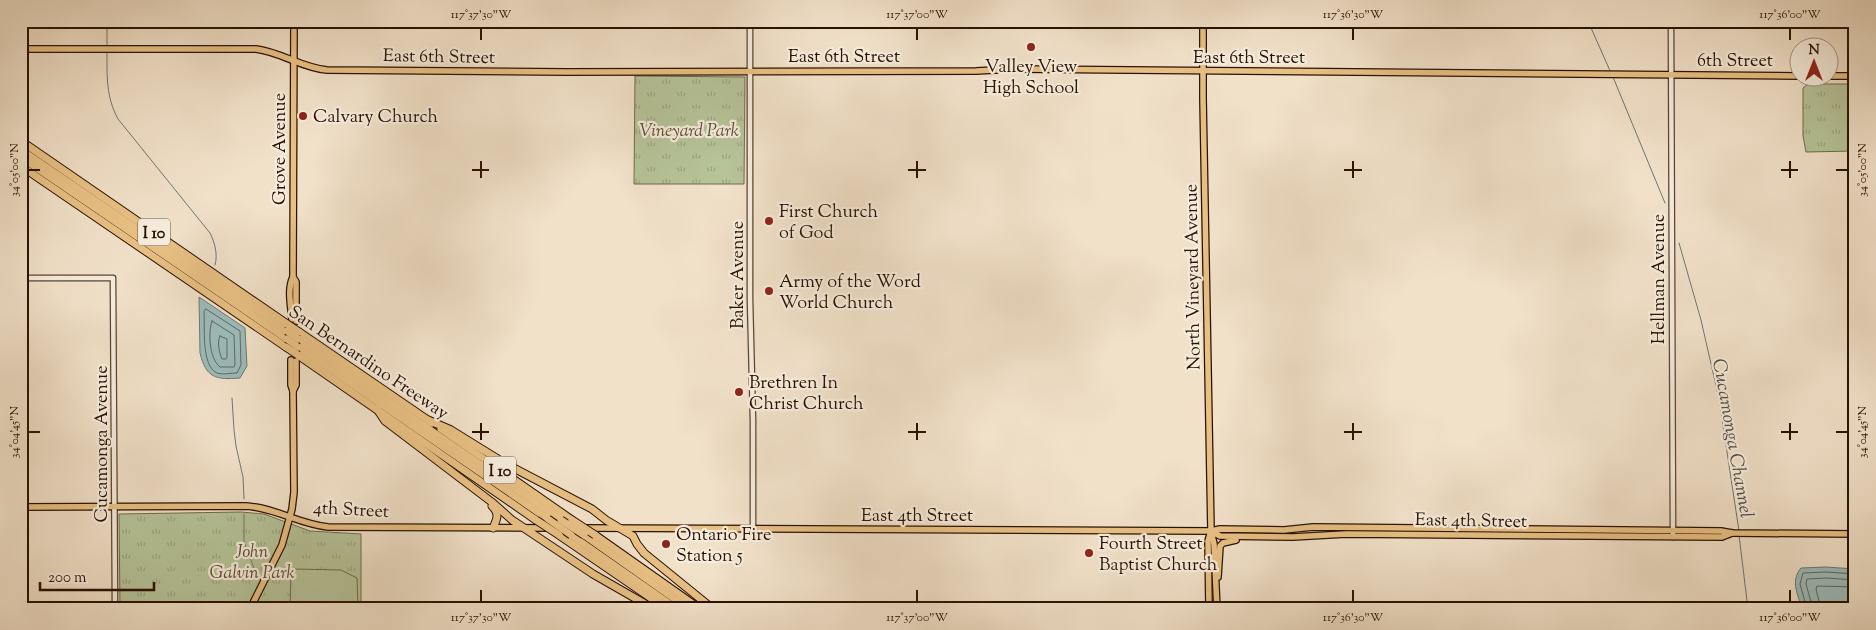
<svg xmlns="http://www.w3.org/2000/svg" width="1876" height="630" font-family="'Sorts Mill Goudy',serif">
	<style>
		.park { fill: url(#park-tufts); stroke: #6f6a4c }
		.garden { fill: #b6c399; stroke: #6f6a4c }
		.water { fill: #9bbcbb; stroke: #6d7870 }
		.lines { fill: none; stroke-linecap: round; stroke-linejoin: round }
		.shore { stroke: #62665e; stroke-width: 1 }
		.stream { stroke: #6d7870; stroke-width: 1 }
		.minor-casing { stroke: #5a4532; stroke-width: 7 }
		.major-casing { stroke: #281100; stroke-width: 8 }
		.highway-casing { stroke: #281100; stroke-width: 9 }
		.minor { stroke: #f6ecdc; stroke-width: 4.5 }
		.major { stroke: #e8c084; stroke-width: 5.5 }
		.highway { stroke: #e8c084; stroke-width: 7 }
		.highway-bridge-casing { stroke: #281100; stroke-width: 9; stroke-linecap: butt }
		.highway-bridge { stroke: #e8c084; stroke-width: 7 }
		.ticks { fill: none; stroke: #281100; stroke-width: 2 }
		.poi-dot { fill: #8f2418; stroke: #f6ecdc; stroke-width: 2 }
		.labels { text-anchor: middle; stroke-width: 4.5; stroke-linejoin: round; paint-order: stroke }
		.shield { fill: #f6ecdc; stroke: #665342; stroke-width: 1 }
		.shield-label { font-size: 16px; font-weight: bold; fill: #281100 }
		.street-label { font-size: 18px; fill: #281100; stroke: #f6ecdc }
		.poi-label { font-size: 18px; fill: #281100; stroke: #f6ecdc; text-anchor: start }
		.park-label { font-size: 18px; font-style: italic; fill: #5a4f36; stroke: #f6ecdc }
		.water-label { font-size: 19px; font-style: italic; fill: #504d41; stroke: #f6ecdc }
		.neatline { fill: none; stroke: #281100; stroke-width: 2 }
		.ticks-label { font-size: 12px; text-anchor: middle; fill: #281100 }
	</style>
	<defs>
		<pattern id="park-tufts" width="24" height="20" patternUnits="userSpaceOnUse" patternTransform="scale(1.25)"><rect width="24" height="20" fill="#b6c399"/><path d="M3 7l-1-3M5 7V3M7 7l1-3M15 17l-1-3M17 17v-4M19 17l1-3" fill="none" stroke="#9ca682"/></pattern>
	</defs>
	<rect width="100%" height="100%" fill="#f1e1c9"/>
	<filter id="stains"><feTurbulence type="fractalNoise" baseFrequency=".004" numOctaves="4"/><feColorMatrix values="0 0 0 0 .2 0 0 0 0 .09 0 0 0 0 .02 0 0 0 .5 -.17"/></filter>
	<radialGradient id="worn" r=".72"><stop offset=".6" stop-color="#630" stop-opacity="0"/><stop offset="1" stop-color="#630" stop-opacity=".3"/></radialGradient>
	<g class="park">
		<polygon points="635,76 745,77 744,184 634,184"/>
		<polygon points="1808,84 1855,84 1855,151 1806,152 1803,136 1803,88"/>
		<path d="M241,512L264,514L310,531L361,534V609H172V605C154,605 137,609 120,609L119,514Z"/>
	</g>
	<g class="garden">
		<polygon points="1848,97 1855,97 1855,145 1848,142"/>
		<polygon points="295,569 341,570 357,578 358,609 290,609 291,573"/>
	</g>
	<g class="water">
		<path d="M199,297L245,328L247,366L240,378C216,380 206,378 200,353Z"/>
		<path d="M1826,567L1855,569V609H1802C1798,594 1790,581 1801,568Z"/>
	</g>
	<g class="lines">
		<g class="shore">
			<path d="M206,309L240,331L241,365L237,373C232,373 222,375 217,373C201,366 205,326 204,312Z"/>
			<path d="M212,321L234,335L235,364L234,367H220C209,358 208,333 212,321Z"/>
			<path d="M220,336L227,339V357L226,359H222C219,352 217,342 220,336Z"/>
			<polyline points="1807,609 1800,584 1803,573 1826,572 1855,574"/>
			<polyline points="1813,609 1806,584 1807,579 1826,578 1855,580"/>
			<polyline points="1821,609 1816,589 1817,586 1855,587"/>
		</g>
		<g class="stream">
			<polyline points="1588,21 1611,73"/>
			<polyline points="107,45 107,21"/>
			<path d="M107,52C107,76 106,97 118,119L210,233C215,243 218,255 215,265"/>
			<polyline points="1613,77 1665,203"/>
			<polyline points="1679,243 1701,320 1719,399 1739,531"/>
			<polyline points="232,398 234,430 236,446 243,477 244,499"/>
			<polyline points="244,514 244,542 257,576"/>
			<polyline points="1739,535 1748,609"/>
		</g>
		<g class="minor-casing">
			<g id="minor">
				<polyline points="750,21 750,299 753,421 753,529"/>
				<polyline points="1671,21 1673,537"/>
				<polyline points="21,278 113,278 115,609"/>
			</g>
		</g>
		<g class="major-casing">
			<g id="major">
				<polyline points="1203,21 1203,98 1211,531 1214,544 1217,609"/>
				<path d="M21,49H256C281,52 302,68 327,70L567,72L976,71L1014,69L1798,76"/>
				<polyline points="1828,76 1855,76"/>
				<polyline points="293,277 296,282 296,321"/>
				<path d="M292,319C291,306 287,289 293,277L294,21"/>
				<polyline points="291,360 291,385 293,391"/>
				<path d="M21,507L246,506C276,508 299,524 328,527L549,528"/>
				<polyline points="583,528 1211,531 1220,529 1284,530 1313,527 1721,531 1732,533 1855,534"/>
				<polyline points="1211,531 1220,536 1293,537 1346,534 1722,537 1732,533"/>
				<polyline points="1218,577 1220,546 1223,543 1236,540"/>
				<polyline points="250,609 282,545 292,509 294,492 293,391 296,385 296,361"/>
				<polyline points="1209,609 1208,541 1211,531"/>
			</g>
		</g>
		<g class="highway-casing">
			<g id="highway">
				<polyline points="21,141 287,324"/>
				<polyline points="21,150 287,331"/>
				<polyline points="21,157 287,339"/>
				<polyline points="21,166 286,347"/>
				<polyline points="299,332 432,423"/>
				<polyline points="298,339 561,520"/>
				<polyline points="298,347 548,519"/>
				<polyline points="298,355 536,520"/>
				<polyline points="377,409 385,421 493,503 512,520 593,574 654,609"/>
				<polyline points="428,420 451,430 506,464 592,509 606,520 633,536 637,544 644,553 713,609"/>
				<polyline points="441,429 572,520"/>
				<path d="M492,506C500,514 497,519 493,528"/>
				<polyline points="559,535 667,609"/>
				<polyline points="571,535 677,609"/>
				<polyline points="584,535 689,609"/>
				<polyline points="595,535 700,609"/>
			</g>
		</g>
		<use href="#minor" class="minor"/>
		<use href="#major" class="major"/>
		<use href="#highway" class="highway"/>
		<g class="highway-bridge-casing">
			<g id="highway-bridge">
				<polyline points="287,324 299,332"/>
				<polyline points="287,331 298,339"/>
				<polyline points="287,339 298,347"/>
				<polyline points="286,347 298,355"/>
				<polyline points="548,519 571,535"/>
				<polyline points="536,520 559,535"/>
				<polyline points="561,520 584,535"/>
				<polyline points="572,520 595,535"/>
			</g>
		</g>
		<use href="#highway-bridge" class="highway-bridge"/>
	</g>
	<path class="ticks" d="M481,28V40M917,28V40M1353,28V40M1790,28V40M481,161V178M917,161V178M1353,161V178M1790,161V178M28,170H40M472,170H489M908,170H926M1344,170H1362M1781,170H1798M1836,170H1848M481,423V440M917,423V440M1353,423V440M1790,423V440M28,432H40M472,432H489M908,432H926M1344,432H1362M1781,432H1798M1836,432H1848M481,590V602M917,590V602M1353,590V602M1790,590V602"/>
	<g class="poi-dot">
		<circle cx="1031" cy="47" r="5"/>
		<circle cx="303" cy="116" r="5"/>
		<circle cx="769" cy="221" r="5"/>
		<circle cx="769" cy="291" r="5"/>
		<circle cx="739" cy="392" r="5"/>
		<circle cx="666" cy="544" r="5"/>
		<circle cx="1089" cy="553" r="5"/>
	</g>
	<g class="labels">
		<g class="shield">
			<rect x="138" y="218.5" width="32" height="27" rx="4"/>
			<rect x="484" y="456.5" width="32" height="27" rx="4"/>
		</g>
		<g class="shield-label">
			<text x="154" y="238">I 10</text>
			<text x="500" y="476">I 10</text>
		</g>
		<g class="street-label">
			<text transform="translate(439 56) rotate(1)" y="6">East 6th Street</text>
			<text x="844" y="62">East 6th Street</text>
			<text x="1249" y="63">East 6th Street</text>
			<text x="1735" y="66">6th Street</text>
			<text transform="translate(279 149) rotate(-90)" y="6">Grove Avenue</text>
			<text transform="translate(737 275) rotate(-90)" y="6">Baker Avenue</text>
			<text transform="translate(1192 277) rotate(-91)" y="6">North Vineyard Avenue</text>
			<text transform="translate(1658 279) rotate(-90)" y="6">Hellman Avenue</text>
			<text transform="translate(369 362) rotate(34)" y="6">San Bernardino Freeway</text>
			<text transform="translate(101 444) rotate(-90)" y="6">Cucamonga Avenue</text>
			<text transform="translate(351 509) rotate(3)" y="6">4th Street</text>
			<text x="917" y="521">East 4th Street</text>
			<text transform="translate(1471 520) rotate(1)" y="6">East 4th Street</text>
		</g>
		<g class="poi-label">
			<text x="1031" y="72" text-anchor="middle">Valley View<tspan x="1031" dy="21">High School</tspan></text>
			<text x="313" y="122">Calvary Church</text>
			<text x="779" y="217">First Church<tspan x="779" dy="21">of God</tspan></text>
			<text x="779" y="287">Army of the Word<tspan x="779" dy="21">World Church</tspan></text>
			<text x="749" y="388">Brethren In<tspan x="749" dy="21">Christ Church</tspan></text>
			<text x="676" y="540">Ontario Fire<tspan x="676" dy="21">Station 5</tspan></text>
			<text x="1099" y="549">Fourth Street<tspan x="1099" dy="21">Baptist Church</tspan></text>
		</g>
		<g class="park-label">
			<text x="689" y="136">Vineyard Park</text>
			<text x="252" y="557">John<tspan x="252" dy="21">Galvin Park</tspan></text>
		</g>
		<g class="water-label">
			<text transform="translate(1734 438) rotate(80)" y="7">Cucamonga Channel</text>
		</g>
	</g>
	<rect width="1876" height="630" fill="none" stroke="#f1e1c9" stroke-width="55"/>
	<g transform="translate(1814 62)"><circle r="24" fill="#f6ecdc" stroke="#a49484"/>
	<path d="M0-4L9 19L0 12L-9 19Z" fill="#8f2418"/>
	<text y="-8" font-size="14" font-weight="bold" text-anchor="middle" fill="#281100">N</text>
	</g>
	<path d="M40 582v8h114v-8" fill="none" stroke="#281100" stroke-width="2.5"/>
	<text x="48" y="582" font-size="15" fill="#281100" stroke="#f6ecdc" stroke-width="4" paint-order="stroke">200 m</text>
	<rect x="28" y="28" width="1820" height="574" class="neatline"/>
	<g class="ticks-label">
		<text x="481" y="18">117°37'30"W</text>
		<text x="917" y="18">117°37'00"W</text>
		<text x="1353" y="18">117°36'30"W</text>
		<text x="1790" y="18">117°36'00"W</text>
		<text transform="translate(14 170) rotate(-90)" y="4">34°05'00"N</text>
		<text transform="translate(1862 170) rotate(-90)" y="4">34°05'00"N</text>
		<text transform="translate(14 432) rotate(-90)" y="4">34°04'45"N</text>
		<text transform="translate(1862 432) rotate(-90)" y="4">34°04'45"N</text>
		<text x="481" y="621">117°37'30"W</text>
		<text x="917" y="621">117°37'00"W</text>
		<text x="1353" y="621">117°36'30"W</text>
		<text x="1790" y="621">117°36'00"W</text>
	</g>
	<rect width="100%" height="100%" filter="url(#stains)"/>
	<rect width="100%" height="100%" fill="url(#worn)"/>
</svg>
